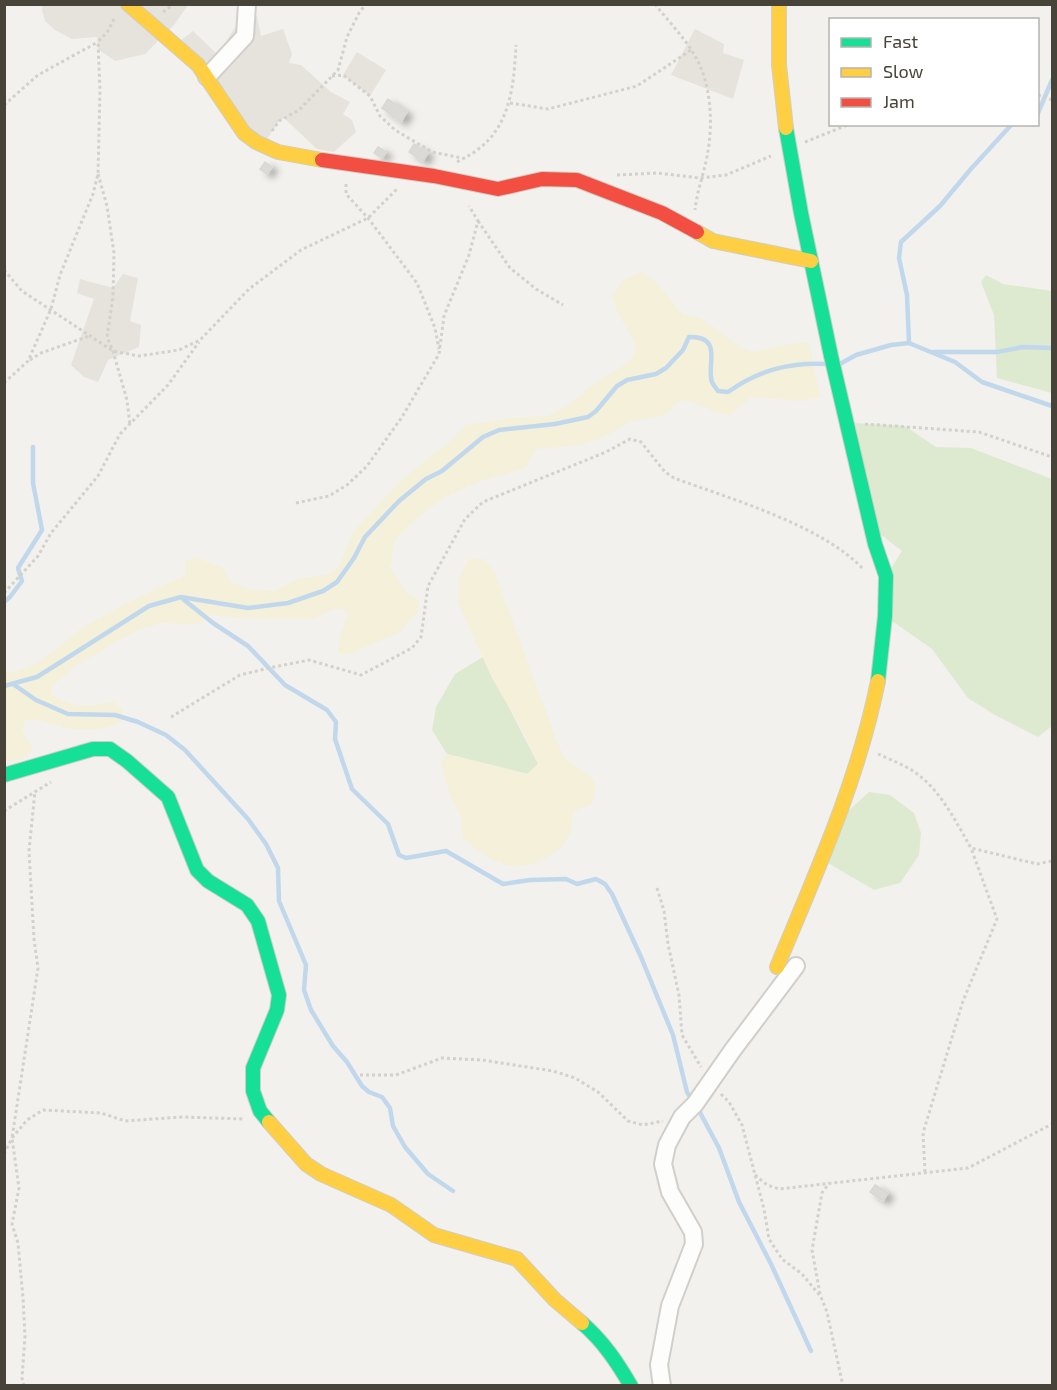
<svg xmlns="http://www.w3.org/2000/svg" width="1057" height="1390" font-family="'Exo 2',sans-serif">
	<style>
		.residential { fill: #e5e3db }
		.green { fill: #deeacf }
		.sand { fill: #f4f0da }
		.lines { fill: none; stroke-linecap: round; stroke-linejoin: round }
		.stream { stroke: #c1d8ec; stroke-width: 4.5 }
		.building { fill: #dcdad6; stroke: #dad8d3; stroke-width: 1.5; filter: url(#shadow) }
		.street-casing { stroke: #d0cfcb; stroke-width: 20 }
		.fast-casing { stroke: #d0cec5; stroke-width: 16 }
		.slow-casing { stroke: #d0cec5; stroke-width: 16 }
		.jam-casing { stroke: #d0cec5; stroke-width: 16 }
		.path { stroke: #d2d1cb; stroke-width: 3; stroke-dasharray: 3 3; stroke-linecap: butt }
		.street { stroke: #fdfdfc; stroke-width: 16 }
		.fast { stroke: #16e098; stroke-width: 14 }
		.slow { stroke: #ffcf43; stroke-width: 14 }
		.jam { stroke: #f24e42; stroke-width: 14 }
	</style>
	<defs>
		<filter id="shadow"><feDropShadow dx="6" dy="4" stdDeviation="3" flood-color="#0004"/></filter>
	</defs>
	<rect width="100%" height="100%" fill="#f2f1ed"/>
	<g class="residential">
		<polygon points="43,4 188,5 174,25 145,54 115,61 98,49 97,37 72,39 55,30 45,21 42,10"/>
		<polygon points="257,16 261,36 283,29 292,54 289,63 301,65 331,92 350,102 343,114 352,120 356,132 334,152 317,149 284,118 279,121 263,145 175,45 193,31 218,55 237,24"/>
		<polygon points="695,29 724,44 723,53 744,60 733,99 671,75"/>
		<polygon points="357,52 386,70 370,96 343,75"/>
		<polygon points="123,274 138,278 130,321 141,325 139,347 108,360 98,382 84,377 71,365 94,299 77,293 80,279 113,288"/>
	</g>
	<g class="green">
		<polygon points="986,275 1003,284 1052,291 1052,393 997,378 994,315 981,282"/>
		<polygon points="855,423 905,426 936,447 971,448 1052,479 1052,726 1038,737 995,715 968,698 932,649 885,616 886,576 902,551 872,528"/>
		<polygon points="483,657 538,764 528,774 447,754 432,730 436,707 455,674"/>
		<polygon points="869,792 890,795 914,813 921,833 919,855 900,883 874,890 828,863 843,816"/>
	</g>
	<g class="sand">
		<path d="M641,272L654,279L681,313L703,319L740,347L753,352L783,345L809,342L820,397L803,401L752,397L730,415C712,413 698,401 681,400L665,415L630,422L602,438L580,445L537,449L524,469C481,479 444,492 412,523C406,529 397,536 394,544C392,552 393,560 390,567L408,595L415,597L419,602L418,612L400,632L347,655L338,652C338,638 345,627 347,613L344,609H333L313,619H253L211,615L198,624L161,623L138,630L118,641L74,667L51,687V694C75,710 88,706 115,702L122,710L124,719C111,731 84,731 66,728C51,725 40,717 25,720L22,731L33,747C27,761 18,761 5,761V672C38,673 61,641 87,625C118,607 152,591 185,575V561L196,557L225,569L230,582L252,590L275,591L299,578L326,575L339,567L353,532L400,481L449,442L466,425L513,418L548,416L570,404L596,382L625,365L634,356L635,342L618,314L612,295L624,280Z"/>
		<path d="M469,559H484L495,573L556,739C559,746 562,755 568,760C587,776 603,776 591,805L573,811C572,817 572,824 571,830C565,853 530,871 507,865C490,861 477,850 463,839L462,819L450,795L440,762L447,754L527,774L538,764L524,733L492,678L458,603L459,577Z"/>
	</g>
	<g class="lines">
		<g class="stream">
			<polyline points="1038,113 1052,80"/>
			<polyline points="909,343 907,295 899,258 901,242 940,206 970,170 1012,124"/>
			<polyline points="933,352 997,352 1023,347 1052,348"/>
			<polyline points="840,364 856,355 891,345 909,343 955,362 982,382 1052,406"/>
			<polyline points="183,599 213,623 248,646 285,685 327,710 336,722 335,739 352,789 388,824 399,855 406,858 446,851 503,884 530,880 566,879 577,884 596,879 605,884 612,894 641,957 673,1035 687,1092 692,1100"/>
			<polyline points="4,602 10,597 22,581 18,568 42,530 33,483 33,447"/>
			<polyline points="13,684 36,700 68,714 115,715 138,722 166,735 185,750 248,819 266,844 278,868 279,901 306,965 304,990 311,1010 333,1046 347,1062 362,1086 369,1092 382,1097 390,1108 393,1126 405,1147 428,1174 453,1191"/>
			<path d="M4,686L37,677L149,606L181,597L248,608L288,603L323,591L337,582L354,558L365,537L399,501L426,479L442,471L483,437L499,430L555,424L588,417L596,411L617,386L627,380L656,374L666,368L683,350L689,337C724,336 706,365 712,382C714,386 716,388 718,391L728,392C758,371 788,362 826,364"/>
			<polyline points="697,1107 719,1148 739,1202 771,1264 811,1351"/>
		</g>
	</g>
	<g class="building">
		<polygon points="388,99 407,112 401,122 382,108"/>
		<polygon points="414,144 428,153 423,161 409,152"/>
		<polygon points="378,147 386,152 382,158 374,153"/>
		<polygon points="265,162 272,167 267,174 260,169"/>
		<polygon points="875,1185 888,1193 883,1201 870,1192"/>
	</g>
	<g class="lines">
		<g class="street-casing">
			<g id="street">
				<polyline points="207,77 245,36 247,4"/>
				<polyline points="662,1386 659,1365 670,1306 694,1244 693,1232 670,1192 663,1164 667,1145 682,1117 695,1104 732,1051 796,966"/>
			</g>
		</g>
		<g class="fast-casing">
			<g id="fast">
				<polyline points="786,128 801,213 831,356 875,544 886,576 885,616 878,681"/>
				<polyline points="4,775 93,749 110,749 127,761 168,797 197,870 208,881 247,905 258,921 279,995 277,1010 253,1068 253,1091 260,1111 269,1122"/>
				<path d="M582,1323C603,1341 617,1362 631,1386"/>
			</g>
		</g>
		<g class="slow-casing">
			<g id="slow">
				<polyline points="128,4 198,65 244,133 256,142 278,152 322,160"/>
				<polyline points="779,4 779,65 786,128"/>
				<polyline points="697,232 713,241 811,261"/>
				<path d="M777,967C816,873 858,781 878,681"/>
				<polyline points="269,1122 306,1164 321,1174 391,1205 434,1235 517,1259 555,1300 582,1323"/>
			</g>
		</g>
		<g class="jam-casing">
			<polyline id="jam" points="322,160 434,176 498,189 542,179 577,180 662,213 697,232"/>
		</g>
		<g class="path">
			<path d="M655,4C668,21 685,38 695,56C711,83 713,121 708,151C705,171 697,190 695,210"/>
			<polyline points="163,12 174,4"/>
			<polyline points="332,76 343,75 370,96 380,116 395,130 432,152 462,158"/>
			<polyline points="1038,95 1052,100"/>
			<polyline points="510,103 548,109 637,86 691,50"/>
			<polyline points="4,105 38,75 98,42"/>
			<polyline points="272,131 279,121 299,110 338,70 347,37 359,13 366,4"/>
			<polyline points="805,142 850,124"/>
			<path d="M457,162C464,158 471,155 477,150C511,126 514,83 516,45"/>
			<polyline points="98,174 107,206 114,253 113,297 107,337 113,351 127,400 130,425"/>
			<polyline points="617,175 657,173 700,178 726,175 771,156"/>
			<polyline points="346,184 346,194 368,218 417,283 435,328 439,349"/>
			<polyline points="478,221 510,268 536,289 563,305"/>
			<polyline points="4,270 22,291 113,351 139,356 179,350 200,340 249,289 301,250 368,218 397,189"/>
			<polyline points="30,360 41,353 89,336"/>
			<polyline points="4,383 28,361 51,309 60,275 93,194 98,174 100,90 98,42 108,31 115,17"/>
			<polyline points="865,424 979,432 1052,457"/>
			<polyline points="296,503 329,496 347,485 367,466 402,417 439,354 444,316 469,255 478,221 469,206"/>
			<polyline points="4,593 38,556 51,533 98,476 120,434 168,385 199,342"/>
			<path d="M171,717L240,675L269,668L309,660L361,675L412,648L421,637L428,586L465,519L483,502L606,452L630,439L641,442L665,472L674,478C731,499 824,526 864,570"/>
			<path d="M878,754C891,760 905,765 916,773C941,791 956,822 971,848L1037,864L1052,861"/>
			<polyline points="4,811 51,782"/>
			<polyline points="657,888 664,911 668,944 679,995 682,1035 701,1067"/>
			<polyline points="360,1075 396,1075 442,1058 482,1060 553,1071 575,1078 598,1092 628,1121 643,1125 663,1121"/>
			<polyline points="721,1094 729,1102 742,1125 764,1209 769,1239 782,1259 802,1274 821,1297 827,1312 843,1386"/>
			<polyline points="4,1154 12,1138 27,1120 43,1110 101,1113 125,1121 182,1117 244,1119"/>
			<polyline points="925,1172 923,1133 963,1001 997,919 971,848"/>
			<polyline points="755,1175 767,1185 779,1189 968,1168 1052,1124"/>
			<polyline points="820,1294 812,1250 822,1193 829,1183"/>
			<polyline points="24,1386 22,1378 25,1336 23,1298 18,1243 12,1224 19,1188 12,1138 38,968 34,939 29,851 35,791"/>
		</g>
		<use href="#street" class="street"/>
		<use href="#fast" class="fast"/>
		<use href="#slow" class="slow"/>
		<use href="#jam" class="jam"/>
	</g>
	<rect width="1057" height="1390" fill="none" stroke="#484339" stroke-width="12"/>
	<rect x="829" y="18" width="210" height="108" fill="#ffffff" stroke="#b6b4b0" stroke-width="1.5"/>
	<rect x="841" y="38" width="30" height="9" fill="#16e098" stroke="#b6b4b0" stroke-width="1.5"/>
	<text x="883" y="48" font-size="18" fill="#484339">Fast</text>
	<rect x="841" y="68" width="30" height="9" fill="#ffcf43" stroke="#b6b4b0" stroke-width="1.5"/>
	<text x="883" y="78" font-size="18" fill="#484339">Slow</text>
	<rect x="841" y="98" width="30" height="9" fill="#f24e42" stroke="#b6b4b0" stroke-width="1.5"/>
	<text x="883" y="108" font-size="18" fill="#484339">Jam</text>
</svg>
